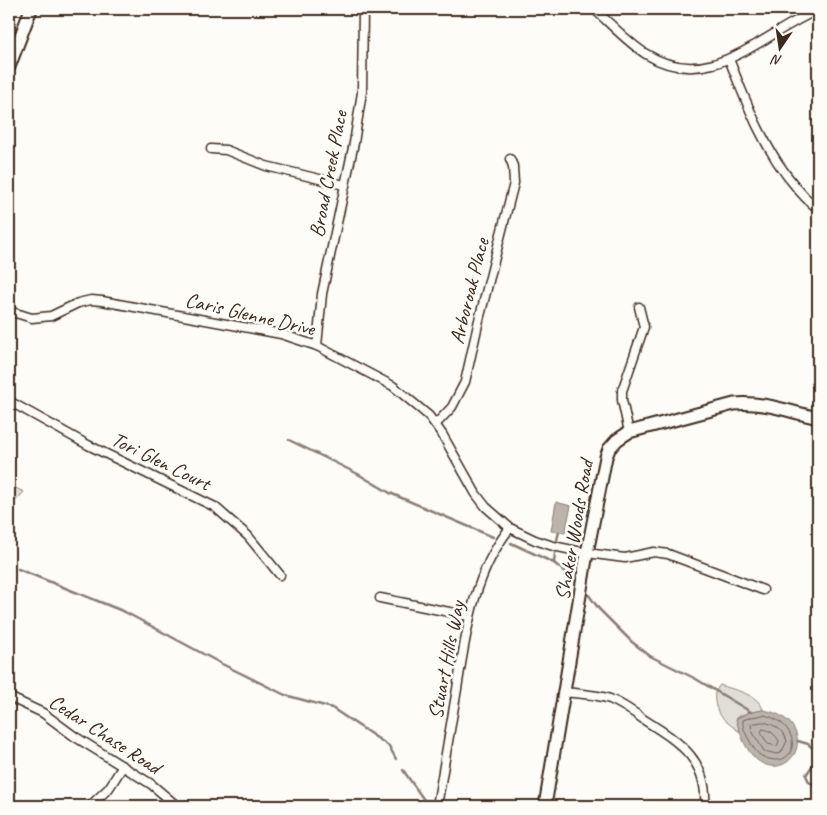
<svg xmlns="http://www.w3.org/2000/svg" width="827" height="815" font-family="Caveat,sans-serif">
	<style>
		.green { fill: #e1ded7; stroke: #8e847a }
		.water { fill: #bbb4ad; stroke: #887d74 }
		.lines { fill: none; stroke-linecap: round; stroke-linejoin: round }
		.shore { stroke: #6e6157; stroke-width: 1 }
		.stream { stroke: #887d74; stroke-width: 2.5 }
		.street-casing { stroke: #3b2a1e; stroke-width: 11 }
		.secondary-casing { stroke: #3b2a1e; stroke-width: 15 }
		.street { stroke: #fdfcf7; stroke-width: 8 }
		.secondary { stroke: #fdfcf7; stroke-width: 11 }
		.labels { text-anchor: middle; stroke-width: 5; stroke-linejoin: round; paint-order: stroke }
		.street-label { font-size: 21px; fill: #3b2a1e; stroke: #fdfcf7 }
	</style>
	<rect width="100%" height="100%" fill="#fdfcf7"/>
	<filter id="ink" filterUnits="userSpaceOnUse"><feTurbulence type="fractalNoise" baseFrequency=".02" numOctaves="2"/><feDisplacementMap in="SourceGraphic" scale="10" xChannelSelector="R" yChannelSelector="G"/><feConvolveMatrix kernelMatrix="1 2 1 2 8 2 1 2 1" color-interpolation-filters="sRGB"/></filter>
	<g filter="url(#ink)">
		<g class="green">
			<polygon points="9,485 24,492 9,508"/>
			<path d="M720,685C734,690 759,694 763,710C754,712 743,712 736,719L740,732C724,720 713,714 715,692Z"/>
		</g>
		<g class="water">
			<polygon points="556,502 571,506 565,533 551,531"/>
			<path d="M763,710C774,712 782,715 790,723C811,748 783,780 757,760C745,750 740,733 736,719L747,713Z"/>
		</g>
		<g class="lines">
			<g class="shore">
				<path d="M764,715C802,723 800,767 769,759C761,757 756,753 752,745C748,738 742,729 743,720L752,717Z"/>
				<path d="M763,722C775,724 783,730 787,741L781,753L777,754L764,751L752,731L751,724Z"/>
				<path d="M763,729C770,730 775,734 779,741L777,746L768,744L761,733Z"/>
			</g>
			<g class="stream">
				<polyline points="289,440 358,474 390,493 493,537"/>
				<polyline points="557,540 559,532"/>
				<polyline points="511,543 554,563 565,572"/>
				<polyline points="554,563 555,553"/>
				<polyline points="18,569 125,612 222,664 285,695 332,708 389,746 396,759"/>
				<polyline points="569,576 576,583"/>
				<polyline points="588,594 599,609 632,642 650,656 696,679 751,712"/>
				<polyline points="798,741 808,744 816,751 817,759 806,775 809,782 818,787"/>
				<polyline points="403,770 424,800"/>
				<polyline points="424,800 432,801"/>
				<polyline points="444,803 458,806"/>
				<polyline points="415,806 424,800"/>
			</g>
			<g class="street-casing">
				<g id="street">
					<path d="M594,9C611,24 627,42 646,54C711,94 762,33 818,10"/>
					<path d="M729,59C747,104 764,150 796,187C803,195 809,203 818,208"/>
					<polyline points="211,149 226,150 266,166 344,185"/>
					<polyline points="9,311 32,318 51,316 78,303 91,300 102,301 281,334 317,346 393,386 429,416 442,434 476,494 486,507 510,528 535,540 553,546 587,553 625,558 654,552 668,554 763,590"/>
					<polyline points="317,346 322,294 354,143 362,92 363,9"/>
					<polyline points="9,401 88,445 215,507 248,536 280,575"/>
					<polyline points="436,424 452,407 465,382 479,320 514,183 513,166 510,159"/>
					<polyline points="629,432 622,400 622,391 644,327 639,307"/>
					<polyline points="380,598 469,616"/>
					<path d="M565,692C579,694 596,694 610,699C622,704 635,713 646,721C681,743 708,761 705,806"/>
					<polyline points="9,697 43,713 74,736 151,784 177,806"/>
					<polyline points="90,806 109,788 123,766"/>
					<path d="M437,806C444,767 450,728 457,689C466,633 473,574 510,528"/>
				</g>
			</g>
			<g class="secondary-casing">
				<g id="secondary">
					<polyline points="9,67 31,9"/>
					<path d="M545,806L587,553L606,457L609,449L617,440L629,432L734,404C763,401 790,412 818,418"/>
				</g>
			</g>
			<use href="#street" class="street"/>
			<use href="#secondary" class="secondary"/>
		</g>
	</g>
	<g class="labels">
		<g class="street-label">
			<text transform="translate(328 174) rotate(-79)" y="7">Broad Creek Place</text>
			<text transform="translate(469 291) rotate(-76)" y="7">Arboroak Place</text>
			<text transform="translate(250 314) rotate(13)" y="7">Caris Glenne Drive</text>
			<text transform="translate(161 461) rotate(26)" y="7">Tori Glen Court</text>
			<text transform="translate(574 530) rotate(-80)" y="7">Shaker Woods Road</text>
			<text transform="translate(446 660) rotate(-79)" y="7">Stuart Hills Way</text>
			<text transform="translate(105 734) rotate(33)" y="7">Cedar Chase Road</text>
		</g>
	</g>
	<rect width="827" height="815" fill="none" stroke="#fdfcf7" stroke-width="30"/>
	<rect x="15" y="15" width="797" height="785" fill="none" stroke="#3b2a1e" stroke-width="2" filter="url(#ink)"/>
	<g transform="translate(780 48) rotate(193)" stroke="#fdfcf7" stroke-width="4" paint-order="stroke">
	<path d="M0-4L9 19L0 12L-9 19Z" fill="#3b2a1e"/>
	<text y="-8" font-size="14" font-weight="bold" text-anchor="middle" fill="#3b2a1e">N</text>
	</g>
</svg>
